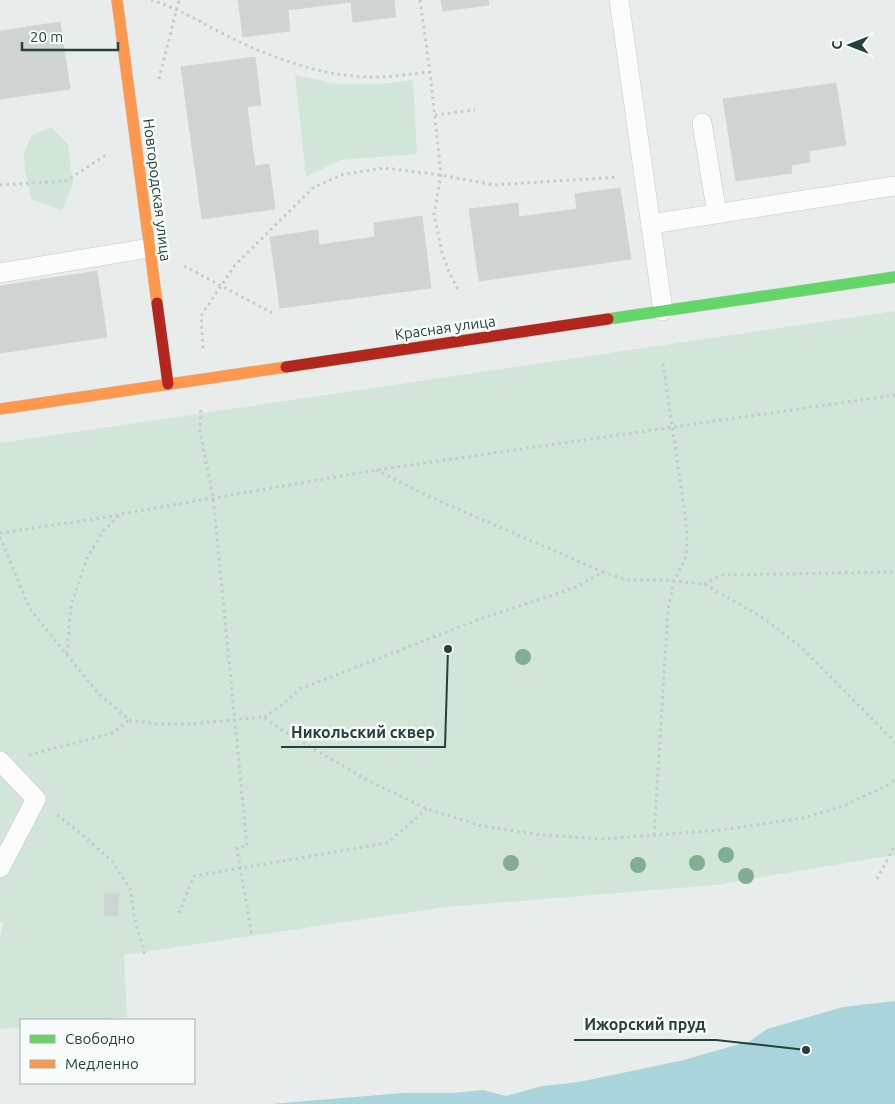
<svg xmlns="http://www.w3.org/2000/svg" width="895" height="1104" font-family="Ubuntu,sans-serif">
	<style>
		.green { fill: #d1e6d8 }
		.water { fill: #a9d4db }
		.building { fill: #cfd4d2; stroke: #d1d6d4 }
		.lines { fill: none; stroke-linecap: round; stroke-linejoin: round }
		.lane-casing { stroke: #c5cac8; stroke-width: 20 }
		.fast-casing { stroke: #c3cbc8; stroke-width: 12 }
		.slow-casing { stroke: #c3cbc8; stroke-width: 12 }
		.jam-casing { stroke: #c3cbc8; stroke-width: 12 }
		.path { stroke: #c3ccca; stroke-width: 3; stroke-dasharray: 2.5 4; stroke-linecap: butt }
		.lane { stroke: #fcfcfc; stroke-width: 19 }
		.fast { stroke: #63d668; stroke-width: 11 }
		.slow { stroke: #ff974d; stroke-width: 11 }
		.jam { stroke: #b3261e; stroke-width: 11 }
		.tree { fill: #81ae93 }
		.labels { text-anchor: middle; stroke-width: 5; stroke-linejoin: round; paint-order: stroke }
		.street-label { font-size: 15px; fill: #24423a; stroke: #f7fbf9 }
		.leader { fill: none; stroke: #24423a; stroke-width: 2 }
		.callout-dot { fill: #24423a; stroke: #f7fbf9; stroke-width: 2 }
		.callout-label { font-size: 16px; text-anchor: middle; font-weight: bold; fill: #24423a; stroke: #f7fbf9; stroke-width: 5; stroke-linejoin: round; paint-order: stroke }
	</style>
	<rect width="100%" height="100%" fill="#e8edeb"/>
	<g class="green">
		<polygon points="295,75 338,84 381,84 413,80 417,154 340,160 306,177"/>
		<polygon points="51,127 68,144 73,184 62,210 31,199 25,170 24,153 32,135"/>
		<polygon points="895,311 895,855 716,885 446,907 124,955 127,1017 94,1020 21,1020 21,1027 0,1029 0,939 3,923 0,922 0,443"/>
	</g>
	<polygon class="water" points="895,1001 895,1104 271,1104 403,1093 454,1093 483,1090 506,1096 542,1086 579,1082 684,1060 750,1041 767,1029 843,1007"/>
	<g class="building">
		<polygon points="238,0 394,0 396,17 353,22 351,2 288,10 290,31 243,37"/>
		<polygon points="441,0 488,0 489,5 443,11"/>
		<polygon points="60,22 70,89 0,99 0,31"/>
		<polygon points="255,57 261,105 247,107 255,166 269,164 275,209 202,219 181,67"/>
		<polygon points="836,83 846,145 809,151 810,162 791,165 792,173 736,181 723,99"/>
		<polygon points="620,188 631,259 479,281 469,209 518,203 519,217 577,209 575,194"/>
		<polygon points="422,216 431,288 280,308 270,237 318,230 319,245 375,237 374,223"/>
		<polygon points="97,271 107,337 0,353 0,286"/>
		<polygon points="105,893 119,894 118,916 104,915"/>
	</g>
	<g class="lines">
		<g class="lane-casing">
			<g id="lane">
				<polyline points="619,0 663,311"/>
				<polyline points="702,123 717,214"/>
				<polyline points="651,224 895,186"/>
				<polyline points="0,273 149,248"/>
				<polyline points="0,761 36,799 0,868"/>
			</g>
		</g>
		<g class="fast-casing">
			<polyline id="fast" points="608,319 895,277"/>
		</g>
		<g class="slow-casing">
			<g id="slow">
				<polyline points="117,0 157,303"/>
				<polyline points="0,409 286,367"/>
			</g>
		</g>
		<g class="jam-casing">
			<g id="jam">
				<polyline points="157,303 168,384"/>
				<polyline points="286,367 608,319"/>
			</g>
		</g>
		<g class="path">
			<path d="M151,0C184,10 213,30 244,44C282,61 323,75 365,77C386,78 409,74 430,72"/>
			<polyline points="420,0 430,72 441,175 434,214 442,253 449,272 458,290"/>
			<polyline points="159,79 179,0"/>
			<polyline points="435,115 475,110"/>
			<polyline points="0,185 66,181 106,155"/>
			<polyline points="184,266 276,315"/>
			<polyline points="203,348 201,316 235,265 314,187 344,174 385,168 441,175 494,185 618,177"/>
			<polyline points="201,410 200,431 213,497 247,846 237,848 252,936"/>
			<polyline points="376,470 426,495 603,572"/>
			<polyline points="0,533 120,515"/>
			<polyline points="0,537 30,609 97,692 129,720 157,724 190,724 264,717 283,731 367,780 427,809 482,826 541,835 602,839 721,830 803,818 843,806 888,785 895,779"/>
			<polyline points="704,584 722,575 895,572"/>
			<polyline points="67,654 71,605 87,558 103,531 121,514 376,470 895,395"/>
			<polyline points="264,717 282,705 300,689 480,619 574,588 603,572 627,580 663,580 704,584 760,616 800,646 895,742"/>
			<polyline points="29,755 113,733 129,720"/>
			<polyline points="57,815 78,831 113,862 130,889 134,916 145,956"/>
			<polyline points="654,835 668,609 674,581 686,557 687,539 686,521 663,364"/>
			<polyline points="877,879 895,845"/>
			<polyline points="179,913 194,876 387,843 427,809"/>
		</g>
		<use href="#lane" class="lane"/>
		<use href="#fast" class="fast"/>
		<use href="#slow" class="slow"/>
		<use href="#jam" class="jam"/>
	</g>
	<g class="tree">
		<circle cx="523" cy="657" r="8"/>
		<circle cx="726" cy="855" r="8"/>
		<circle cx="511" cy="863" r="8"/>
		<circle cx="697" cy="863" r="8"/>
		<circle cx="638" cy="865" r="8"/>
		<circle cx="746" cy="876" r="8"/>
	</g>
	<g class="labels">
		<g class="street-label">
			<text transform="translate(157 190) rotate(83)" y="5">Новгородская улица</text>
			<text transform="translate(445 328) rotate(-8)" y="5">Красная улица</text>
		</g>
	</g>
	<path class="leader" d="M448 649L445 747H281M806 1050L716 1040H574"/>
	<g class="callout-dot">
		<circle cx="448" cy="649" r="5"/>
		<circle cx="806" cy="1050" r="5"/>
	</g>
	<g class="callout-label">
		<text x="363" y="738">Никольский сквер</text>
		<text x="645" y="1030">Ижорский пруд</text>
	</g>
	<rect x="20" y="1019" width="175" height="65" fill="#f7fbf9" stroke="#a3b1ad"/>
	<rect x="30" y="1035" width="25" height="8" fill="#63d668" stroke="#a3b1ad"/>
	<text x="65" y="1044" font-size="15" fill="#24423a">Свободно</text>
	<rect x="30" y="1060" width="25" height="8" fill="#ff974d" stroke="#a3b1ad"/>
	<text x="65" y="1069" font-size="15" fill="#24423a">Медленно</text>
	<g transform="translate(850 45) rotate(270)" stroke="#f7fbf9" stroke-width="4" paint-order="stroke">
	<path d="M0-4L9 19L0 12L-9 19Z" fill="#24423a"/>
	<text y="-8" font-size="14" font-weight="bold" text-anchor="middle" fill="#24423a">С</text>
	</g>
	<path d="M22 42v8h96v-8" fill="none" stroke="#24423a" stroke-width="2.5"/>
	<text x="30" y="42" font-size="15" fill="#24423a" stroke="#f7fbf9" stroke-width="4" paint-order="stroke">20 m</text>
</svg>
